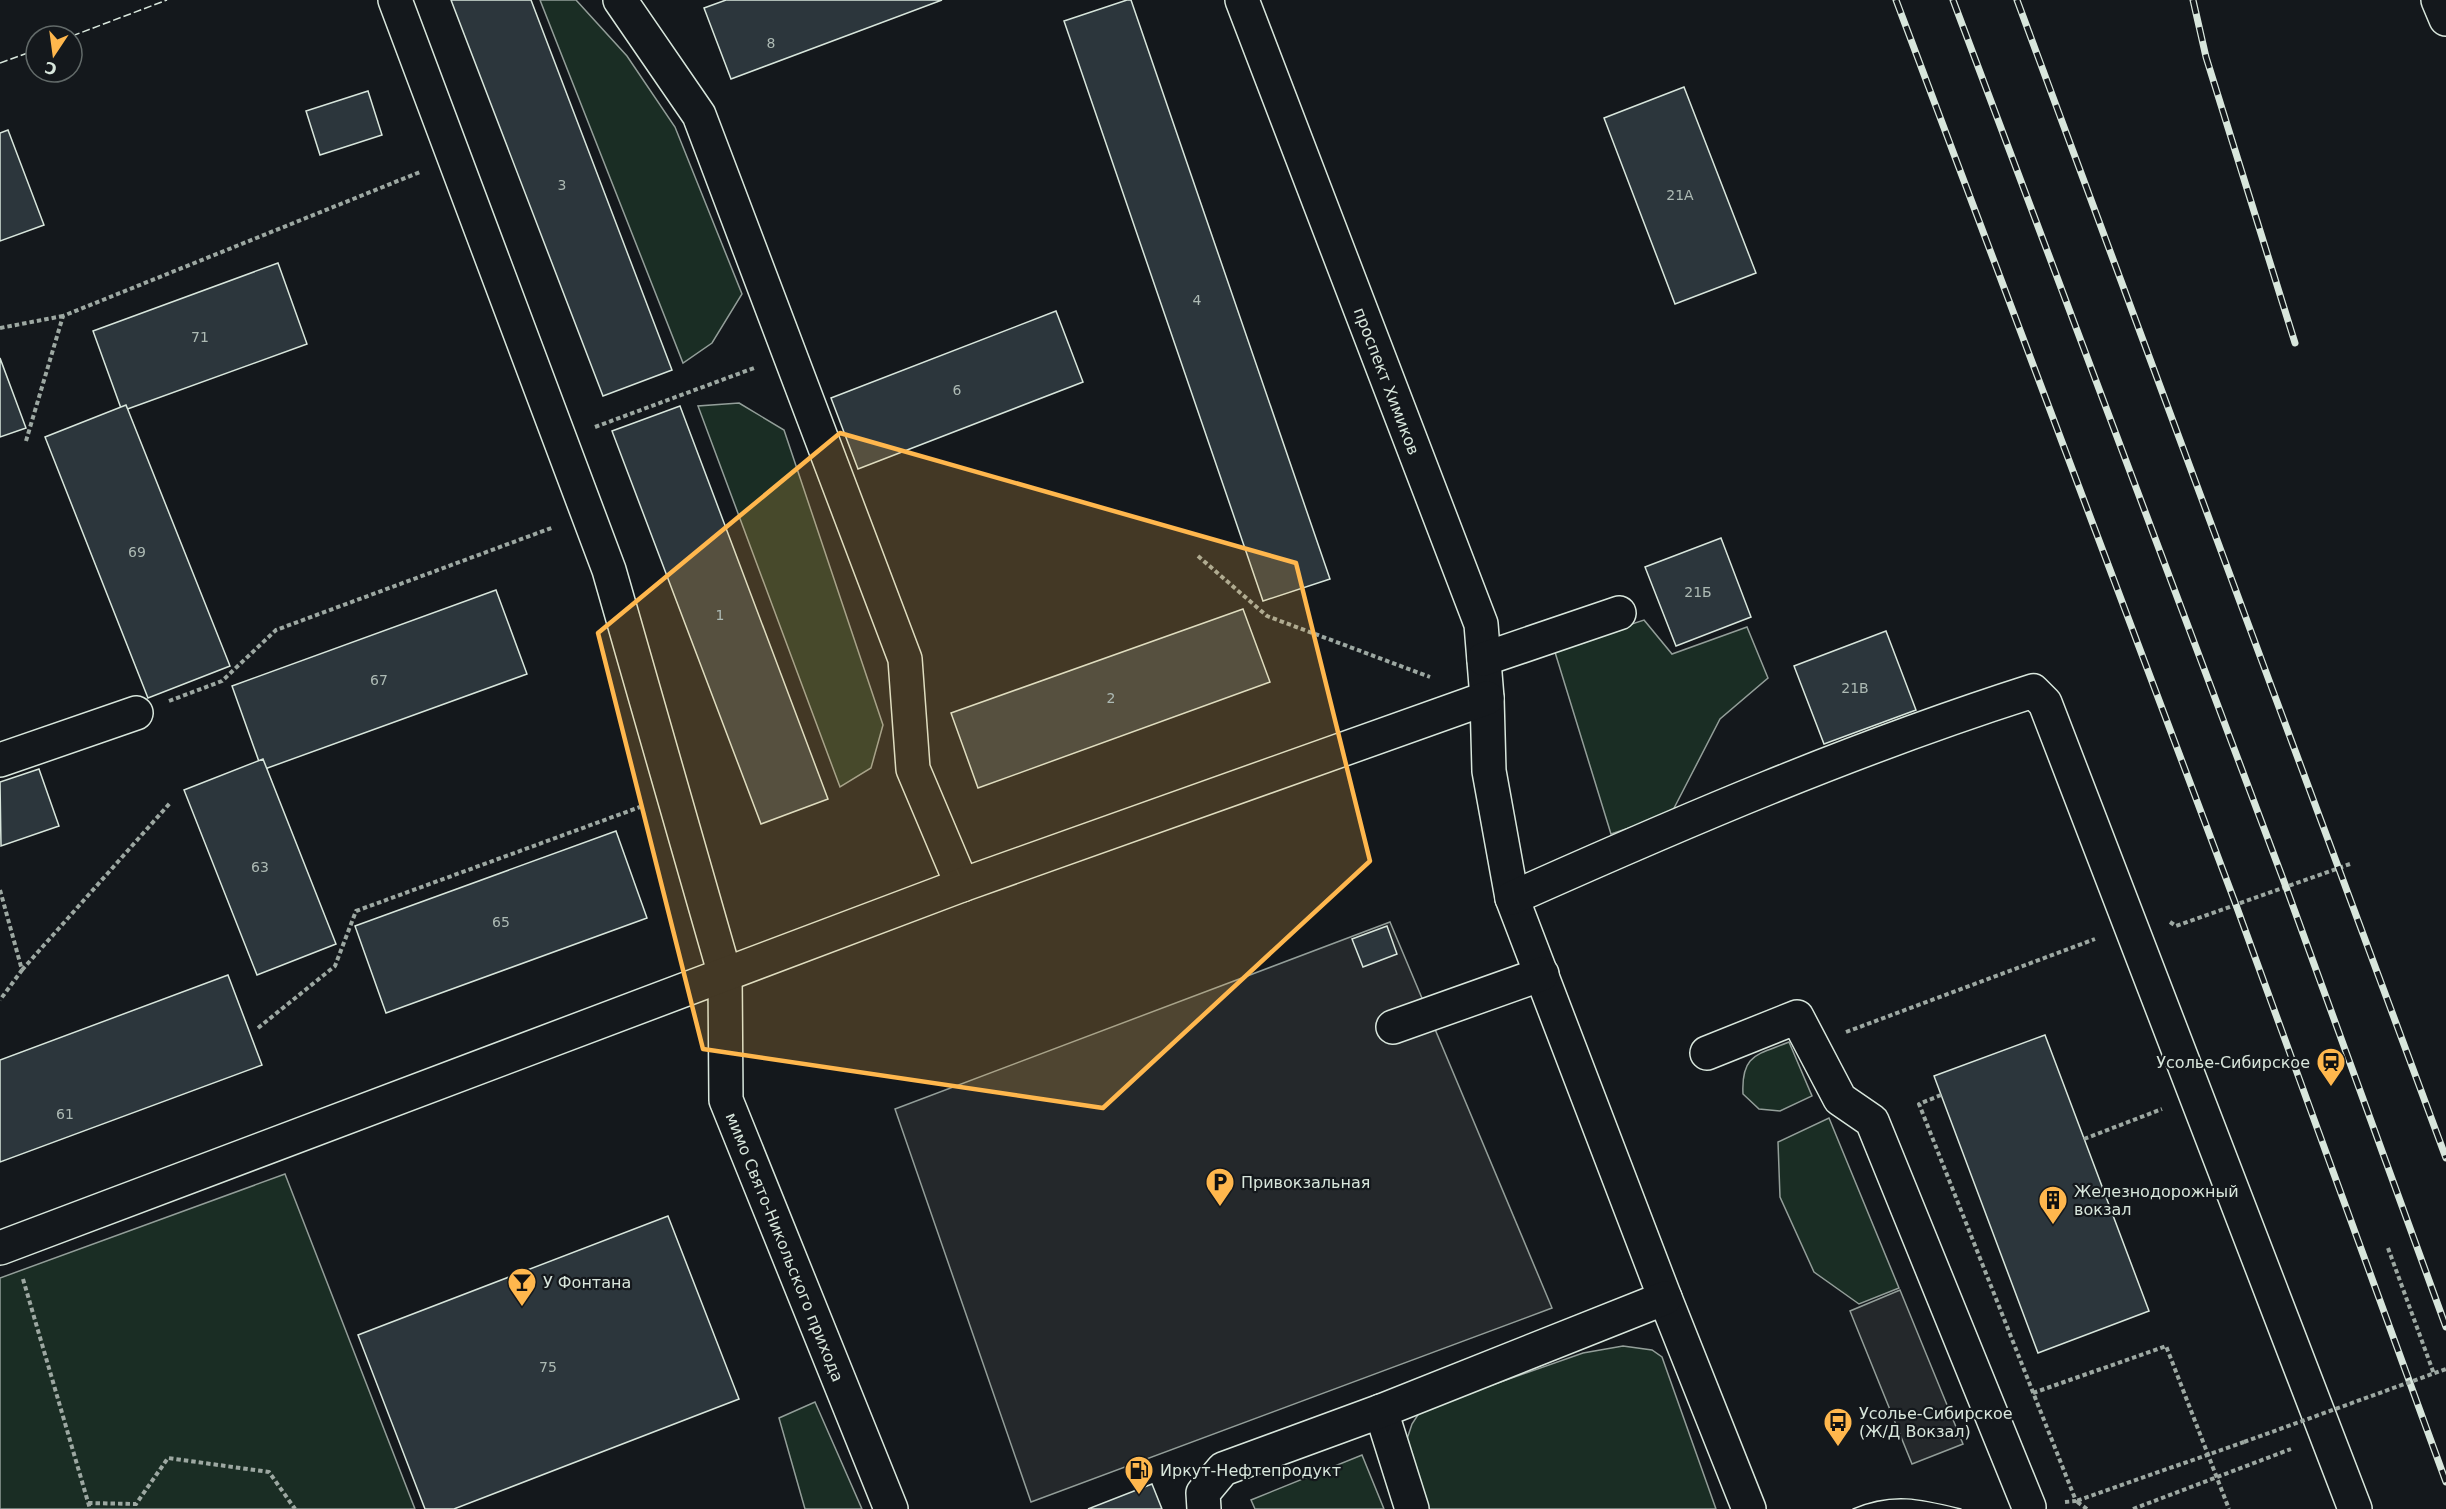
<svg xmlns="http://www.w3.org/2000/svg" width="2446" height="1509" font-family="'DejaVu Sans',sans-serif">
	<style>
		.green { fill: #1a2d24; stroke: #939e99; stroke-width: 1.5 }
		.parking { fill: #24282b; stroke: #939e99; stroke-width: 1.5 }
		.building { fill: #2c363c; stroke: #d8e6dc; stroke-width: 1.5 }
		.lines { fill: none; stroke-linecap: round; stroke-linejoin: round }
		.minor-casing { stroke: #d8e6dc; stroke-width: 36 }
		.path { stroke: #9da8a2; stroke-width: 4; stroke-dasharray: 4.5 3; stroke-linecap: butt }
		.minor { stroke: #14181c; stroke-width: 33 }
		.tram { stroke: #d8e6dc; stroke-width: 1.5 }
		.rail-casing { stroke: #d8e6dc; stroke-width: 7 }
		.rail { stroke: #14181c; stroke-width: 4.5; stroke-dasharray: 14; stroke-linecap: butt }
		.path-bridge { stroke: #9da8a2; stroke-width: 4; stroke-dasharray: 4.5 3; stroke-linecap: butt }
		.fence { stroke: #d8e6dc; stroke-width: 1.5; stroke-dasharray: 8 3; stroke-linecap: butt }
		.marked { fill: #ffb74d; fill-opacity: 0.2; stroke: #ffb74d; stroke-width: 4.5; stroke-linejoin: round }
		.labels { text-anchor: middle; stroke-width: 4.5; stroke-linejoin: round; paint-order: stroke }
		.number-label { font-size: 14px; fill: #adbab4 }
		.street-label { font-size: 16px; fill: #d8e6dc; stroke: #14181c }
		.poi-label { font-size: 16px; fill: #d8e6dc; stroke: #14181c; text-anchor: start }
	</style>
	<rect width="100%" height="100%" fill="#14181c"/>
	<g class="green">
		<polygon points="540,0 576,0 627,56 675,127 742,294 712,343 683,363"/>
		<polygon points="739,403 784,430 883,725 871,768 840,787 698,406"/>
		<polygon points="1644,620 1672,654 1747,627 1768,678 1720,719 1671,814 1611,834 1554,649"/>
		<path d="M1789,1042L1812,1096L1780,1111L1759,1109L1743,1094C1741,1054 1757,1055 1789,1042Z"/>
		<polygon points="1829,1118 1899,1288 1859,1304 1814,1272 1780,1197 1778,1142"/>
		<polygon points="285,1174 415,1509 0,1509 0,1278"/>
		<polygon points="1623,1346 1652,1350 1662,1357 1716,1509 1421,1509 1406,1442 1412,1424 1421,1410 1583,1353"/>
		<polygon points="815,1402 862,1509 805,1509 779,1418"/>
		<polygon points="1362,1455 1384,1509 1255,1509 1251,1500"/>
	</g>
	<g class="parking">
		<polygon points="1390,922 1552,1308 1031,1502 895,1109"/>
		<polygon points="1900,1290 1963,1444 1912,1464 1850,1311"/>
	</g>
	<g class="building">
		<polygon points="451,0 531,0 672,370 603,396"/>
		<polygon points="726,0 942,0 731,79 704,8"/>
		<polygon points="1127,0 1131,0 1330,579 1263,601 1064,21"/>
		<polygon points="1684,87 1756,273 1675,304 1604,118"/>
		<polygon points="368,91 382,135 320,155 306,111"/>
		<polygon points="8,130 44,225 0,241 0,133"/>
		<polygon points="278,263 307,344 122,411 93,331"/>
		<polygon points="1056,311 1083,382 858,469 831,398"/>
		<polygon points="0,358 26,428 0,437"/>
		<polygon points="126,405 230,666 148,698 45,437"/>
		<polygon points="680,406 828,799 761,824 612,431"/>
		<polygon points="1721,538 1751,617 1676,646 1645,567"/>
		<polygon points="496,590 527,674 262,770 232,686"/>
		<polygon points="1243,609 1270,682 978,788 951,713"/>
		<polygon points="1886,631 1916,710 1824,744 1794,666"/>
		<polygon points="263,759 336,944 257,975 184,790"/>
		<polygon points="39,769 59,826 1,846 0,782"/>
		<polygon points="616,831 647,918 386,1013 355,926"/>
		<polygon points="1387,926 1397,954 1363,967 1352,939"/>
		<polygon points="228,975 262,1065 0,1162 0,1060"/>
		<polygon points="2045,1035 2149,1311 2038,1353 1934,1076"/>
		<polygon points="668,1216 739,1399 454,1509 425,1509 358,1335"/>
		<polygon points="1152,1484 1162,1509 1088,1509"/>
	</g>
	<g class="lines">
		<g class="minor-casing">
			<g id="minor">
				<polyline points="395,0 609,570 725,975 726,1100 891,1509"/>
				<polyline points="620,0 699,115 905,659 913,769 962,885"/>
				<polyline points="1242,0 1481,624 1487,698 1489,771 1512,898 1665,1298 1749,1509"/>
				<polyline points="2438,0 2446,19"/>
				<polyline points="1484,659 1619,613"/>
				<polyline points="0,760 136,713"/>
				<path d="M1512,898C1682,822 1854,748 2033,691L2045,703L2355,1509"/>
				<polyline points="1393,1027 1542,974"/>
				<polyline points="1707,1053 1797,1017 1840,1099 1872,1121 2029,1507"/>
				<polyline points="0,1248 962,885 1487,698"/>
				<polyline points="1381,1411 1412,1509"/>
				<polyline points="1204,1509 1203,1493 1223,1469 1381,1411 1665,1298"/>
			</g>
		</g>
		<g class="path">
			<polyline points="0,328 63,316"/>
			<polyline points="595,427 754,368"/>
			<polyline points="26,441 63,316 420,172"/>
			<polyline points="1198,556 1267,616 1430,677"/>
			<polyline points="169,701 222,681 276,630 554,527"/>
			<polyline points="0,890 22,970 0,1000"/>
			<polyline points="2170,922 2176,926 2350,864"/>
			<polyline points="22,970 170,803"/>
			<polyline points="258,1028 335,966 356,911 640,807"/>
			<polyline points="1846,1032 2095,939"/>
			<polyline points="1941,1095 1919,1104 2076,1501 2065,1502"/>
			<polyline points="2084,1139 2162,1109"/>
			<polyline points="2388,1248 2434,1374"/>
			<polyline points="23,1279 90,1509"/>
			<polyline points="2033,1393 2166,1346 2229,1509"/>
			<polyline points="88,1503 136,1504 168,1458 269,1472 295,1509"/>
			<polyline points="2087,1509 2076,1501 2244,1442"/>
			<polyline points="2133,1509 2291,1449"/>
		</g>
		<use href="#minor" class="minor"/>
		<path class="tram" d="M1853,1509C1892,1492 1921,1499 1961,1509"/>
		<g class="rail-casing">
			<g id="rail">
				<polyline points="1896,0 2236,905 2446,1482"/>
				<polyline points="1953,0 2286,887 2446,1327"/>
				<polyline points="2017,0 2446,1158"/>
				<polyline points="2193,0 2206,57 2295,343"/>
			</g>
		</g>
		<use href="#rail" class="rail"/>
		<polyline class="path-bridge" points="2244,1442 2446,1369"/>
		<g class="fence">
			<polyline points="72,36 167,0"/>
			<polyline points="0,63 36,50"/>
		</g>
	</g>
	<path class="marked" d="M840,433L1296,563L1370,861L1103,1108L703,1049L598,633Z"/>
	<defs>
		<g id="station-pin" transform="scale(1.5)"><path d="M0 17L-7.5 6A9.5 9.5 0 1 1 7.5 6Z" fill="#ffb74d" stroke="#14181c"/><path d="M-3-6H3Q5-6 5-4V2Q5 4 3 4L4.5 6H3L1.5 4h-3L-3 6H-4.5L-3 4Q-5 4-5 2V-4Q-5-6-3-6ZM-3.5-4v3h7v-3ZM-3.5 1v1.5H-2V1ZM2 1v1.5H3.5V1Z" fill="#111"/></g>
		<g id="parking-pin" transform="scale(1.5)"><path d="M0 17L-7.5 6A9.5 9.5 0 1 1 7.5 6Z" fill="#ffb74d" stroke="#14181c"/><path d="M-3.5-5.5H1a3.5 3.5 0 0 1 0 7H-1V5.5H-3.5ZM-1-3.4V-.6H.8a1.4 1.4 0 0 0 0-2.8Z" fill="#111"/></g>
		<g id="building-pin" transform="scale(1.5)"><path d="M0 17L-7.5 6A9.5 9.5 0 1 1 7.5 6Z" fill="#ffb74d" stroke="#14181c"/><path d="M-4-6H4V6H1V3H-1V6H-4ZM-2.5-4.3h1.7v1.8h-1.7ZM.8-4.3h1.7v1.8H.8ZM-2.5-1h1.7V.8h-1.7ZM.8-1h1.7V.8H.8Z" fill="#111"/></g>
		<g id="bar-pin" transform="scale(1.5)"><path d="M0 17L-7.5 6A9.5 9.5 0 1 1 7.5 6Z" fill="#ffb74d" stroke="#14181c"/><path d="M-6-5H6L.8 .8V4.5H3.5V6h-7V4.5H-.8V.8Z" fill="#111"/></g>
		<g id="bus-pin" transform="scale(1.5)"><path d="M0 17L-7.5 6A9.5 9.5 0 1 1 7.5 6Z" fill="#ffb74d" stroke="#14181c"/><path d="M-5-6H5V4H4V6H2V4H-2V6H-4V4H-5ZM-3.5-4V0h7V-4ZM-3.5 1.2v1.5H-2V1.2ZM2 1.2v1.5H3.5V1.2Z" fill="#111"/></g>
		<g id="fuel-pin" transform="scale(1.5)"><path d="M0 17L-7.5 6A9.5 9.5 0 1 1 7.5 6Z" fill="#ffb74d" stroke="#14181c"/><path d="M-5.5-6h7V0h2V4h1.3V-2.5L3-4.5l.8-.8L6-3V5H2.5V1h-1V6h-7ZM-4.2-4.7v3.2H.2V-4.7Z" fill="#111"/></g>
	</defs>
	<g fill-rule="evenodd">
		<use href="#station-pin" x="2331" y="1062"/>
		<use href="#parking-pin" x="1220" y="1182"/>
		<use href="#building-pin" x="2053" y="1200"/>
		<use href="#bar-pin" x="522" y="1282"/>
		<use href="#bus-pin" x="1838" y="1422"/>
		<use href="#fuel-pin" x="1139" y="1470"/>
	</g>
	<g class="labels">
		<g class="number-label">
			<text x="771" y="48">8</text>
			<text x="562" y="190">3</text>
			<text x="1680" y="200">21А</text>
			<text x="1197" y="305">4</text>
			<text x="200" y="342">71</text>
			<text x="957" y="395">6</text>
			<text x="137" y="557">69</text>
			<text x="1698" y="597">21Б</text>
			<text x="720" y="620">1</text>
			<text x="379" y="685">67</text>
			<text x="1855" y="693">21В</text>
			<text x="1111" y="703">2</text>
			<text x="260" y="872">63</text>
			<text x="501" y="927">65</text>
			<text x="65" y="1119">61</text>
			<text x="548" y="1372">75</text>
		</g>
		<g class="street-label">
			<text transform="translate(1387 381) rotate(69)" y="6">проспект Химиков</text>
			<text transform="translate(785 1247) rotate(68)" y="6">мимо Свято-Никольского прихода</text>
		</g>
		<g class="poi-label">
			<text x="2310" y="1068" text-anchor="end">Усолье-Сибирское</text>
			<text x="1241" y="1188">Привокзальная</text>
			<text x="2074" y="1197">Железнодорожный<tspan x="2074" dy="18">вокзал</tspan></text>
			<text x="543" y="1288">У Фонтана</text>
			<text x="1859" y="1419">Усолье-Сибирское<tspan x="1859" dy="18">(Ж/Д Вокзал)</tspan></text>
			<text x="1160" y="1476">Иркут-Нефтепродукт</text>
		</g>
	</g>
	<g transform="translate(54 54) rotate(193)"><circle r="28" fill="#14181c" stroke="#626a69" stroke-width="1.5"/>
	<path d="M0-4.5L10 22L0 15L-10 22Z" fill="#ffb74d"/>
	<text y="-9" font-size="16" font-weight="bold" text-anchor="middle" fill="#d8e6dc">С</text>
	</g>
</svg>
